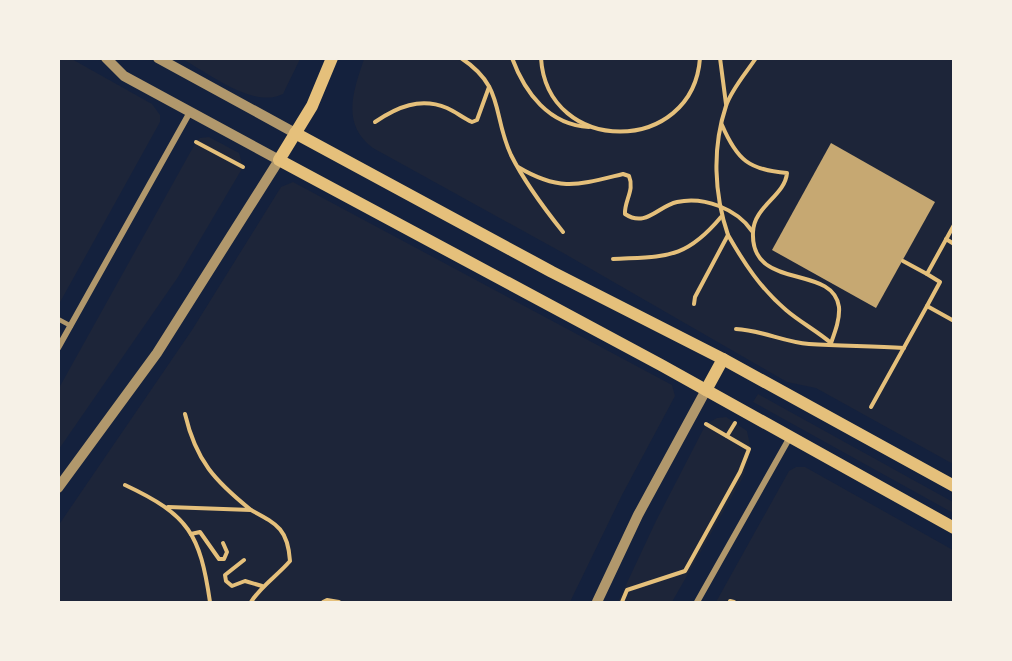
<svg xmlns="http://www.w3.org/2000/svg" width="1012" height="661" font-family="Manrope,sans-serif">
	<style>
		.green { fill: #1d2539 }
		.building { fill: #c6a872 }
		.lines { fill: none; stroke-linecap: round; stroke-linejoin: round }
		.path { stroke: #e5c07b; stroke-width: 4 }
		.service { stroke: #b1986c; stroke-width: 4.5 }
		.minor { stroke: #b1986c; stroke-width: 6 }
		.tertiary { stroke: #b1986c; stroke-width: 10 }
		.secondary { stroke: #e5c07b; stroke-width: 12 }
	</style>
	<rect width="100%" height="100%" fill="#14213d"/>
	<g class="green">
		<polygon points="70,58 152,104 160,115 160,122 59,304 58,59"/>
		<path d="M182,59H300L283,94C253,109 209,73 182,59Z"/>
		<path d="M364,59H953V464L816,388L787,382L565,254L373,148C341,124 353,92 364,59Z"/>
		<polygon points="209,137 239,153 243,167 178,277 59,449 59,388 196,142 200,138"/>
		<polygon points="293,182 672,385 675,396 622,495 570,602 59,602 58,526 192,330 281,187"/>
		<polygon points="758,394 953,502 953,513 753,402"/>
		<polygon points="726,417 747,431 751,450 743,477 672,602 618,602 656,521 706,424 717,418"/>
		<polygon points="796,467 805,467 953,550 953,602 716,602 789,471"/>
	</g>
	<polygon class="building" points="831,143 935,202 876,308 772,250"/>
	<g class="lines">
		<g class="path">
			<path d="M461,58C505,87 492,114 511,155C525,183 543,207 563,232"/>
			<path d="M512,58C525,93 549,125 589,127"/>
			<path d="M541,58C547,156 693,156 700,58"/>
			<polyline points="720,58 726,104"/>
			<path d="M375,122C397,107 420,97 447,108C456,112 463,118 472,122L477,120L489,87"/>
			<path d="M722,125C737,160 749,170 787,173C785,196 754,206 753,232C750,292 833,263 839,307C840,319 835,332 831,343C817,331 800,322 786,310C761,289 744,263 728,235"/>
			<polyline points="196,142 243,167"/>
			<path d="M518,167C560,192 578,185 623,174L629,176C635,190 624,201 625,214C646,228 658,206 677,202C704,196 737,209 752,231"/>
			<polyline points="954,225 927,274 940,282 927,306 954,321"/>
			<polyline points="946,239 954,244"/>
			<path d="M613,259C666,256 685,260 721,217"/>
			<polyline points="903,261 927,274"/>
			<path d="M694,304L695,297L728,235C714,194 712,148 726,106C731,90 746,73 756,58"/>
			<path d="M736,329C761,330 784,342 809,344C841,346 872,346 904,348"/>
			<polyline points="871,407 927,306"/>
			<polyline points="727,436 735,423"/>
			<path d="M125,485C189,515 200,534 210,602"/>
			<path d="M168,507L251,510C215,481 196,461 185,414"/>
			<polyline points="191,534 200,532 219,559 224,559 227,552 223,543"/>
			<polyline points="244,560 225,575 226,581 232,586 245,581 262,586"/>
			<polyline points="730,601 734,602"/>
			<path d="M251,602C261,586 277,576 290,561C288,529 277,524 251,510"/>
			<polyline points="323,602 327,600 339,602"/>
			<polyline points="622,602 627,590 685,571 740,472 749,449 706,424"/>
		</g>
		<polyline class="service" points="58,319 71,326"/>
		<g class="minor">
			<polyline points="58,348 190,112"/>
			<polyline points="697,602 790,437"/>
		</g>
		<g class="tertiary">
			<polyline points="158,58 295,133"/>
			<polyline points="58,488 157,353 279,160 124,76 106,58"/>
			<polyline points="597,602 638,515 706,390"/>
		</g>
		<g class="secondary">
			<polyline points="332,58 312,106 279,160 661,365 954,528"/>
			<polyline points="295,133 552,272 723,359 954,486"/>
			<polyline points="706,390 723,359"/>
		</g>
	</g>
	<rect width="1012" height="661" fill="none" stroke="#f6f1e7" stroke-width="120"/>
</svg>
